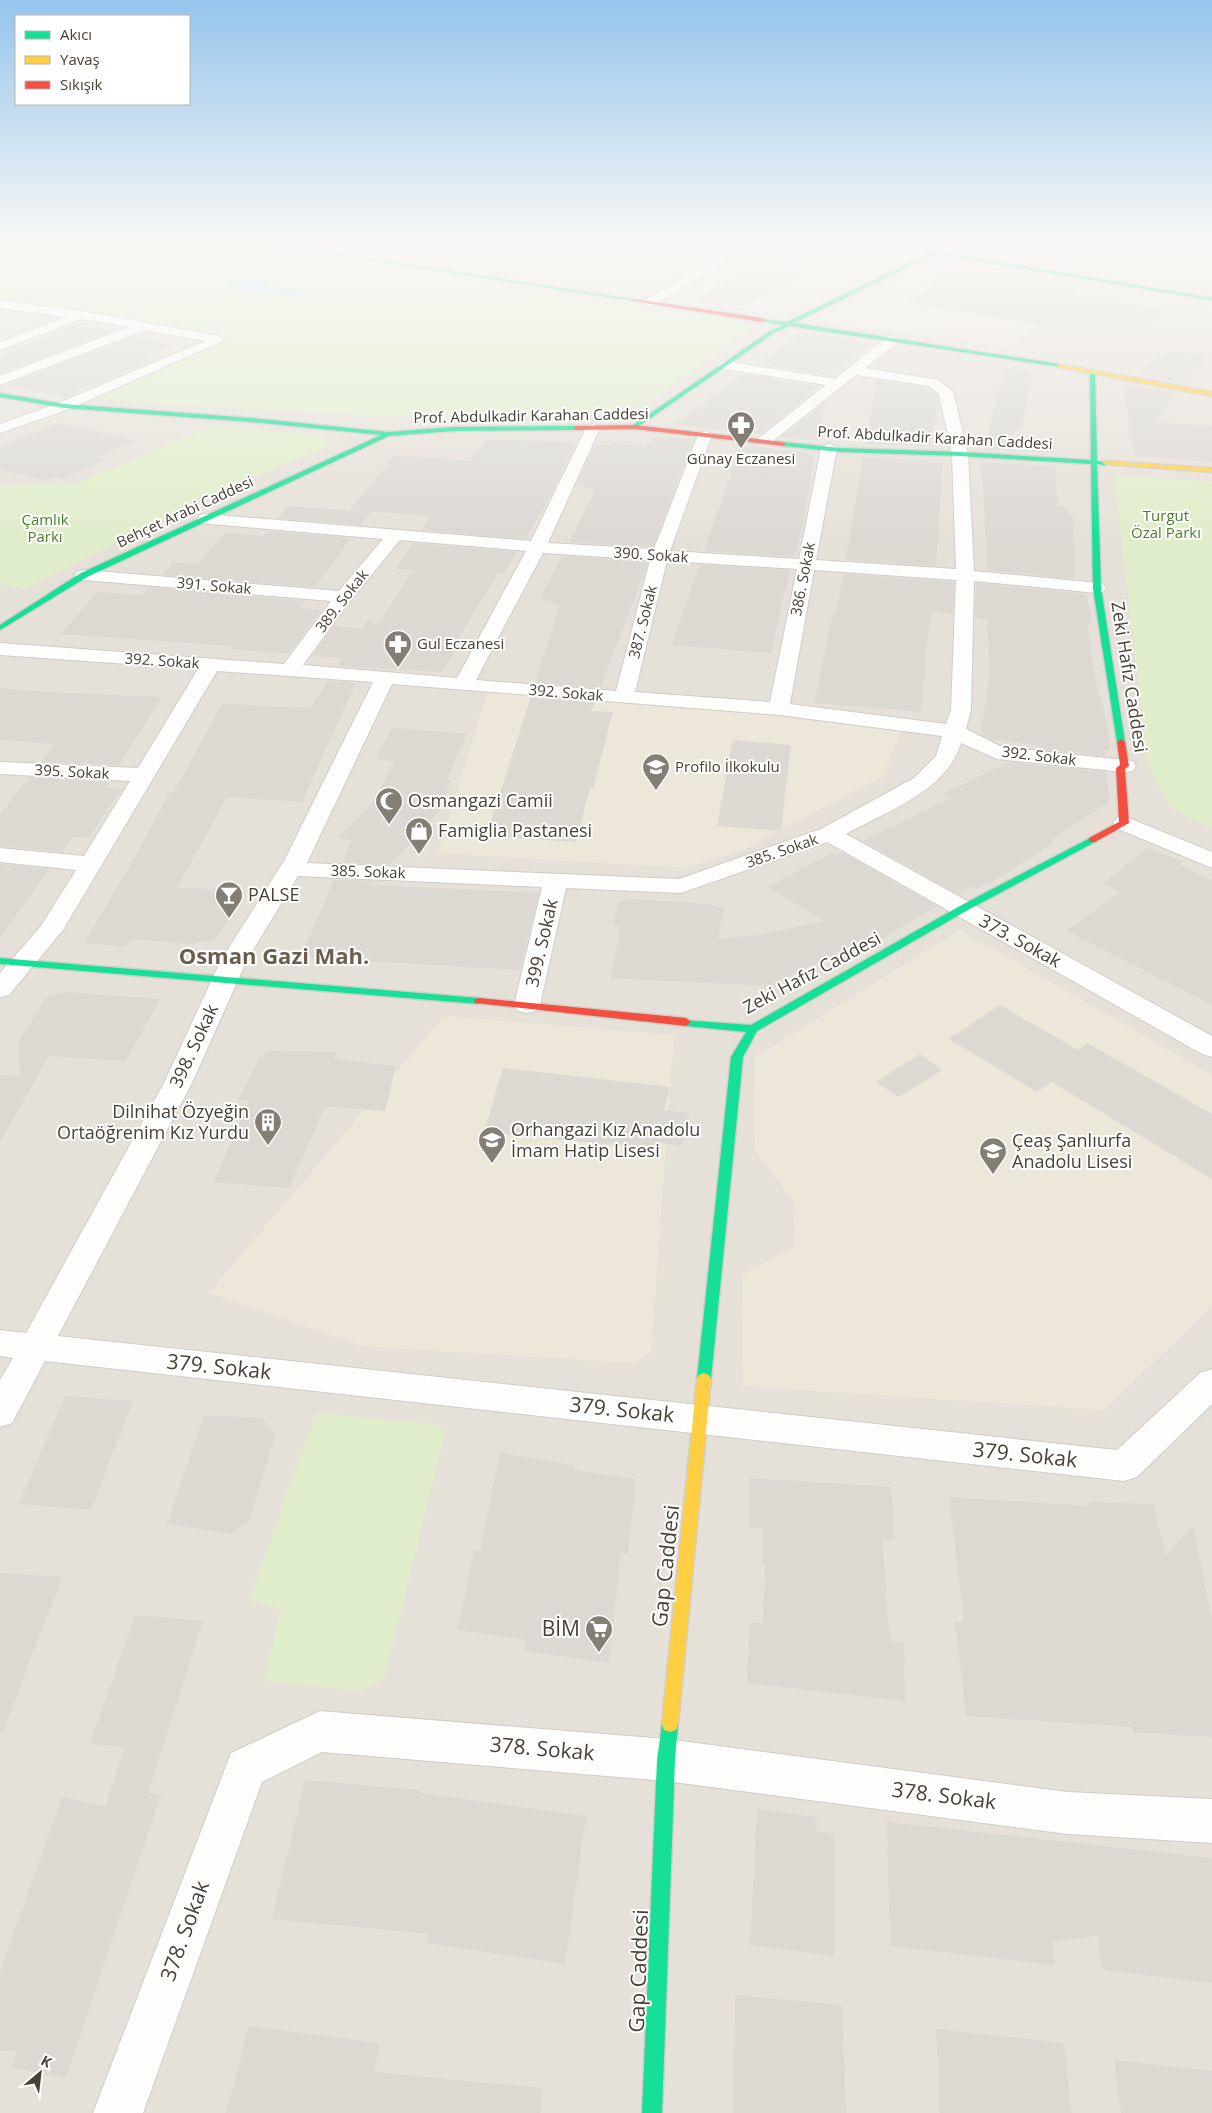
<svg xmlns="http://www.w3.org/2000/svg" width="1212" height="2113" font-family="'Open Sans',sans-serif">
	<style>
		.residential { fill: #e6e1d8 }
		.education { fill: #ede7da }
		.green { fill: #e0edca }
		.water { fill: #baddf1 }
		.building { fill: #dcd9d3 }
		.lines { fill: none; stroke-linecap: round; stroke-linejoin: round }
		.street-casing { stroke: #d0cdc8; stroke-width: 2 }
		.fast-casing { stroke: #d3cec3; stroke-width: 3 }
		.slow-casing { stroke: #d3cec3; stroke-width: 3 }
		.jam-casing { stroke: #d3cec3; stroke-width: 3 }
		.street { fill: #fdfdfc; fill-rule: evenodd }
		.fast { fill: #16e098; fill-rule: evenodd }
		.slow { fill: #ffcf43; fill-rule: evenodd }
		.jam { fill: #f24e42; fill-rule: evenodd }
		.labels { text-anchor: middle; stroke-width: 4; stroke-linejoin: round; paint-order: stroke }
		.far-street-label { font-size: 15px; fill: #494136; stroke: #fff }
		.far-poi-label { font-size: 15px; fill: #494136; stroke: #fff; text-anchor: start }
		.far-park-label { font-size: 15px; fill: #4b7e26; stroke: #fff }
		.street-label { font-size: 18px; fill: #494136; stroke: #fff }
		.poi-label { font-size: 18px; fill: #494136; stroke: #fff; text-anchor: start }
		.near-street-label { font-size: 21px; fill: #494136; stroke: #fff }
		.near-poi-label { font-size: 21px; fill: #494136; stroke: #fff; text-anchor: end }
		.district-label { font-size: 22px; font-weight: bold; fill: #6c5e4d; stroke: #fff }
	</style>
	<rect width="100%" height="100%" fill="#f2f0eb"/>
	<rect class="residential" x="0" y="243" width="1212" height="1870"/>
	<g class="education">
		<polygon points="768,243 857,243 862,244 857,248 894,255 899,260 853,285 782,314 675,298"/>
		<polygon points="904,280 1067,306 1008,347 915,332 898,332 816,321"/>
		<polygon points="488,691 802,714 902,728 883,776 743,850 687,868 438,853"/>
		<polygon points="960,930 1212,1075 1212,1305 1105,1410 743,1386 742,1275 795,1246 793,1201 755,1150 754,1058"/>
		<polygon points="444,1016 674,1035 651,1351 635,1363 362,1346 209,1293"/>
	</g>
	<g class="green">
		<polygon points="0,243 226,243 733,320 753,327 656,396 582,418 494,420 281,411 94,399 229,338 0,298"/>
		<polygon points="211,426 323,435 329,447 242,481 24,589 0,583 0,485 78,483"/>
		<polygon points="1114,476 1212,481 1212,829 1172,808 1148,767"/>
		<polygon points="316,1413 434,1424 445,1431 384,1679 360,1691 264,1680 281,1608 249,1600"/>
	</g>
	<path class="water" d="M249,279L270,282L261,286L302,290L303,295C298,295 292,297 287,296C271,294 259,286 244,292L223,286L232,281Z"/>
	<g class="building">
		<polygon points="964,243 1116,243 1067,269 951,250"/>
		<polygon points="794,246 837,251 761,298 742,306 692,301 738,273 745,274"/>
		<polygon points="936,258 1051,278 1041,283 1077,289 1069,294 1168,311 1132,334 1101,329 1097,334 907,303 953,275 913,269"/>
		<polygon points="78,325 111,332 0,374 0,356"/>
		<polygon points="803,332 846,339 870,344 830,376 758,364"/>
		<polygon points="133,337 171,345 143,357 153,360 88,387 80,387 79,391 65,397 6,385"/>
		<polygon points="1172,350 1205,356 1185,383 1140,374 1148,364"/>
		<polygon points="1004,367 1032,372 1023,422 1000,450 985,449"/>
		<polygon points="743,374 821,386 760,434 674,425"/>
		<polygon points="877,380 928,388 937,395 939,404 930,446 865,444"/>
		<polygon points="1130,385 1177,394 1155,422 1212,426 1212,462 1135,456 1124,393"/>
		<polygon points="825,402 818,441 781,437"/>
		<polygon points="59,423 135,441 95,458 104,460 63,479 53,477 46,480 0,470 0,447"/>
		<polygon points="659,436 694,440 653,547 569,542 595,492 578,482 595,444 610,445 611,443 645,446"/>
		<polygon points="1028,437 1054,440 1055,453 1007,450"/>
		<polygon points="486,439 576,443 548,501 525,539 422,530 431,516 350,510 395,455 471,461"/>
		<polygon points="731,444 815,454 797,553 794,553 794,557 704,551 740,447"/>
		<polygon points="863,458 927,460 927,462 943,463 936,566 846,560"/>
		<polygon points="982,462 1055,467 1058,506 1068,507 1070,515 1073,516 1074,579 987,570 982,471 979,475"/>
		<polygon points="287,506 371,512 361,525 278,518"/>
		<polygon points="267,531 351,538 315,587 162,575 174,562 197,564 226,533 263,536"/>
		<polygon points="413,543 517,552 504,573 498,573 458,639 462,640 442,672 337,666 342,658 312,656 334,626 362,629 368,619 378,625 413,570 396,569"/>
		<polygon points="562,556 648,562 600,688 535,683 560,605 540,598"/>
		<polygon points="699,565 790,570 771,653 672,645"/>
		<polygon points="843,574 954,582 953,614 934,611 934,615 930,615 921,712 814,703 833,614 836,614"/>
		<polygon points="976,583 1087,594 1092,625 1087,625 1098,696 1102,696 1110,746 1110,751 1104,750 1105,756 1036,749 1041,746 991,739 980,734 990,675 987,620 975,618"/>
		<polygon points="150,587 306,601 300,608 321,610 289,654 230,649 233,646 60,634 98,592 142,595"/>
		<polygon points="328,681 356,683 302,802 227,797 177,888 237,890 229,919 216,939 191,944 133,939 125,947 84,943 128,869 170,792 174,792 222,704 310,708"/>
		<polygon points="0,688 48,692 162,697 119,765 41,762 54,744 0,740"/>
		<polygon points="531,697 595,702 591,711 613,712 593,788 590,788 576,842 486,836"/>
		<polygon points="392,728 467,734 446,780 451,780 439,812 390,865 342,863 352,840 338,838 371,805 395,761 375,759"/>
		<polygon points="733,740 791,745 781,831 717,826"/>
		<polygon points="1009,762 1107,772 1109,802 1049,841 1053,843 1000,877 977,889 972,886 958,894 863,841 950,798 943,794"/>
		<polygon points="29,777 108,782 104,788 122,789 89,838 72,837 62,852 0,846 0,815"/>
		<polygon points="1148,848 1183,862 1179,865 1212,880 1212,1005 1067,931 1120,892 1102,884"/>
		<polygon points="842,852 937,906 868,947 860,942 769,986 611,978 619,933 619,926 613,924 618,902 631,899 710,904 723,908 718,939 759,935 824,921 768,887 832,853 836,855"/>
		<polygon points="0,864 49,869 0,938"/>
		<polygon points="334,880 375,881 371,885 539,893 520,970 301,957"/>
		<polygon points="64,992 160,999 126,1061 49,1056 0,1142 0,1075 21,1077 17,1044 46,998"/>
		<polygon points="1000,1005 1078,1050 1087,1043 1212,1114 1212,1179 1052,1082 1037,1092 949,1039"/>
		<polygon points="269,1051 337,1052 333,1059 396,1066 385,1111 325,1106 289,1188 213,1182 250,1100 238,1100 260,1057"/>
		<polygon points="920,1054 942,1070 899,1097 876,1082"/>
		<polygon points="503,1068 670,1087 664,1110 690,1113 681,1146 655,1142 655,1149 484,1132"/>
		<polygon points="65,1396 133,1401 91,1510 19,1504"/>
		<polygon points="204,1415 263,1418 275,1437 249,1521 231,1534 167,1524"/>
		<polygon points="500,1453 574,1465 573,1470 636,1479 628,1554 621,1553 609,1663 525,1651 527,1640 458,1630 474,1550 480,1551"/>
		<polygon points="749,1478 891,1487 895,1540 882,1539 890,1641 904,1642 905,1701 747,1683 750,1622 763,1623 765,1564 762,1563 762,1528 749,1528"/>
		<polygon points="949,1497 1089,1506 1089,1502 1153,1504 1166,1556 1193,1525 1212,1619 1212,1737 1133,1732 1132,1727 966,1716 955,1622 964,1622"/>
		<polygon points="0,1573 62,1577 2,1734 0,1733"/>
		<polygon points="135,1615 203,1621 148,1793 161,1795 66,2078 12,2068 16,2051 0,2051 0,1972 62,1797 105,1806 125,1747 90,1744"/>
		<polygon points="305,1780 420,1790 420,1793 586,1816 565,1964 427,1943 429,1934 272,1919"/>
		<polygon points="757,1809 816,1817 817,1831 835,1834 834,1956 750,1945"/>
		<polygon points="887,1822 1212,1858 1212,1983 1102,1970 1097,1936 1053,1941 1055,1965 890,1946"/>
		<polygon points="735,1995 842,2005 846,2113 734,2113"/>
		<polygon points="249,2026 379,2043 374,2072 543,2088 540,2113 226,2113"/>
		<polygon points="936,2029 1064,2043 1072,2113 940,2113"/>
		<polygon points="1114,2060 1212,2071 1212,2113 1121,2113"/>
	</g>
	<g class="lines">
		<g class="street-casing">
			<g id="street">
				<polygon points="316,243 331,243 308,253 302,250"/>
				<polygon points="743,243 756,243 651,306 647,307 641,303"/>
				<polygon points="946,243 962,243 949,249 941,249 941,245"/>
				<polygon points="0,300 81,311 219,336 225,340 69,409 0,433 0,424 59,403 205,341 145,330 0,385 0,376 129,327 82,319 0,350 0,342 66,317 0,308"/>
				<path d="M892,336L898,340L897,343L865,368L938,380L953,392L968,454L974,571L1097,583L1103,584L1106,588L1103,592L1097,593L974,581L971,710L966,729L1002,747L1125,760L1133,761L1136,766L1133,771L1125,772L997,759L961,743C947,791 887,811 846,834L1212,1036V1057L1202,1054L827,842L681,893L566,888L540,1005L536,1011L527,1013L518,1011L514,1005L542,887L298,876L247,960L192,1083L58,1336L1117,1450L1200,1373L1212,1369V1404L1137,1477L1124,1481L45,1361L12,1423L0,1427V1380L13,1358L0,1356V1330L26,1333L164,1083L221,960L284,861L373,682L217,671L63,930L9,995L0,997V973L41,926L76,870L0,862V848L84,856L130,781L0,774V762L138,768L198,669L0,655V643L284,664L331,601L84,580L78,579L75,575L78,571L84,570L339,591L383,539L200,523L198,519L200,515L206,514L531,541L586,428L593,424L600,428L548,543L654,549L698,435L705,431L712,435L670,551L799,559L821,448L829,443L837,448L816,560L956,569L952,454L939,394L929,386L856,375L769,444H759L757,441L759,438L826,385L725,369L718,365L725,361L835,379L887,337ZM400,540L526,551L457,678L303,665L350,601ZM543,553L650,560L616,691L476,680ZM667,561L797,569L770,702L635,692ZM814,570L956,580L951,710L946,724L790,704ZM392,684L779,715L942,736L936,756L914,778L821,829L679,879L307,863Z"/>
				<polygon points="1124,816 1212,852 1212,868 1116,828 1113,823 1116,818"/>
				<polygon points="320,1711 666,1739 1068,1792 1212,1799 1212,1843 1068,1834 666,1781 322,1752 262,1782 143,2113 93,2113 231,1753"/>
			</g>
		</g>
		<g class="fast-casing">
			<g id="fast">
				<polygon points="258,243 269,243 637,300 635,301"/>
				<polygon points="877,243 934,251 945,246 947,248 939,252 1212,298 1212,300 935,254 794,323 1059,364 1061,367 789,326 774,333 636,428 632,428 632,426 770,331 783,325 760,321 760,319 787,322 930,253"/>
				<polygon points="1090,370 1095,371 1097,461 1108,463 1105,465 1097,464 1101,588 1125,742 1121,745 1117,742 1093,588 1091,464 960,456 840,452 783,446 780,444 783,442 840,448 960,452 1091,460"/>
				<polygon points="0,393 64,404 252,418 388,432 454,427 576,426 579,428 576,430 454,431 389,436 87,577 0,630 0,625 81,573 381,435 252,422 64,408 0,397"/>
				<polygon points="1092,837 1095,838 1095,842 966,911 757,1031 743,1057 711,1379 709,1383 704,1385 699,1383 697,1379 731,1057 746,1032 686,1026 681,1022 682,1020 751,1025 958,907"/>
				<polygon points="0,958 479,998 484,1001 479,1004 0,964"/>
				<polygon points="670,1716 676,1718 678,1724 675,1760 662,2113 642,2113 657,1760 662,1724 664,1718"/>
			</g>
		</g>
		<g class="slow-casing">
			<g id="slow">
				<polygon points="1059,364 1212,392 1212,396 1057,367"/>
				<polygon points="1105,461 1212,468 1212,472 1103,464 1103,462"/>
				<polygon points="704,1373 709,1375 711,1379 678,1724 676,1730 670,1732 664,1730 662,1724 697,1379 699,1375"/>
			</g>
		</g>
		<g class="jam-casing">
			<g id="jam">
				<polygon points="635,299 762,318 765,320 762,322 633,301"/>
				<polygon points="634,425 783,442 786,444 783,446 634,429 576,430 573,428 576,426"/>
				<polygon points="1121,739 1125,742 1129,766 1125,769 1129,823 1095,842 1089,842 1089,838 1119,822 1116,768 1120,765 1117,742"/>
				<polygon points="479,998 686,1018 691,1022 686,1026 475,1003 474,1001 475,999"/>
			</g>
		</g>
		<use href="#street" class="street"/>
		<use href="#fast" class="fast"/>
		<use href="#slow" class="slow"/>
		<use href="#jam" class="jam"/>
	</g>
	<linearGradient id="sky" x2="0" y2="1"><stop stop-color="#95c4ec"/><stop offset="0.45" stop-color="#f9f8f6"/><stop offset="1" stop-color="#f9f8f6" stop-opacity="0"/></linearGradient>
	<rect width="1212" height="539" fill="url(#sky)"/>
	<defs>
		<g id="pharmacy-pin" transform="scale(1.4375)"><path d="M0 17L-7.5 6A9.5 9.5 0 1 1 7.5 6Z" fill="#847e75" stroke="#fff"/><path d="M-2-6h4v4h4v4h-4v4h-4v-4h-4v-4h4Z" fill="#fff"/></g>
		<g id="school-pin" transform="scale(1.4375)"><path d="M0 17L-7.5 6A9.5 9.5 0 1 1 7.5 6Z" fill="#847e75" stroke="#fff"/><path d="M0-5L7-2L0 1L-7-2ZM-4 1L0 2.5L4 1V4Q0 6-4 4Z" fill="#fff"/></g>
		<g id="mosque-pin" transform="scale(1.4375)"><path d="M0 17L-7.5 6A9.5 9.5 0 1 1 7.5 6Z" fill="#847e75" stroke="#fff"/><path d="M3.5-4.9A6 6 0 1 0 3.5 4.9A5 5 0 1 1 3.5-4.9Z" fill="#fff"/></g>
		<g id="shop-pin" transform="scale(1.4375)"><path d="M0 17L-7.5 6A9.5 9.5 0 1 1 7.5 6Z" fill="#847e75" stroke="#fff"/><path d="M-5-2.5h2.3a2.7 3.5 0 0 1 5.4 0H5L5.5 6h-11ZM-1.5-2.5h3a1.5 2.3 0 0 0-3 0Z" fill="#fff"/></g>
		<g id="bar-pin" transform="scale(1.4375)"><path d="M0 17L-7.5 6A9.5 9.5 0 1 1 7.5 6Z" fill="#847e75" stroke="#fff"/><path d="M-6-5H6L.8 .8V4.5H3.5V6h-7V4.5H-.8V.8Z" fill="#fff"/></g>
		<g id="building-pin" transform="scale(1.4375)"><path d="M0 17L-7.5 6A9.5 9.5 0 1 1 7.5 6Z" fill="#847e75" stroke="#fff"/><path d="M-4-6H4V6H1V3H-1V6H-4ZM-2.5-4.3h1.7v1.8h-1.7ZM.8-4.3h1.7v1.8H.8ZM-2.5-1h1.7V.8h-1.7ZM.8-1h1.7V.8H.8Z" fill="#fff"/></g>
		<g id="supermarket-pin" transform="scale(1.4375)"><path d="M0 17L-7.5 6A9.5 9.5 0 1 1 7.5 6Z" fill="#847e75" stroke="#fff"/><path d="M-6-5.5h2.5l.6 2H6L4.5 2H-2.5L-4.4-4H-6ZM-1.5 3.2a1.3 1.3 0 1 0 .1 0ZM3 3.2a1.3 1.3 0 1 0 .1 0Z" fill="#fff"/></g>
	</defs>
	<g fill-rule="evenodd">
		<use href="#pharmacy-pin" x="741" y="425"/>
		<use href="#pharmacy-pin" x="398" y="644"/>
		<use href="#school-pin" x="656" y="767"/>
		<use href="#mosque-pin" x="389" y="801"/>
		<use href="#shop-pin" x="419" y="831"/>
		<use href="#bar-pin" x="229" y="895"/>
		<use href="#building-pin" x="268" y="1122"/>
		<use href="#school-pin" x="492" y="1140"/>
		<use href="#school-pin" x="993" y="1151"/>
		<use href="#supermarket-pin" x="599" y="1629"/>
	</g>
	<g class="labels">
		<g class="far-street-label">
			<text transform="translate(531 416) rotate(-1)" y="5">Prof. Abdulkadir Karahan Caddesi</text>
			<text transform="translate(935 438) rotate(3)" y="5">Prof. Abdulkadir Karahan Caddesi</text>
			<text transform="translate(185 512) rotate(-25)" y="5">Behçet Arabi Caddesi</text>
			<text transform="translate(651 555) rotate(4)" y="5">390. Sokak</text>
			<text transform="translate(803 579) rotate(-79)" y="5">386. Sokak</text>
			<text transform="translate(214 586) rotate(5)" y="5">391. Sokak</text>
			<text transform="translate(342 601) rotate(-52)" y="5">389. Sokak</text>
			<text transform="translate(643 622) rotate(-76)" y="5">387. Sokak</text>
			<text transform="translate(162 661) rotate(4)" y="5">392. Sokak</text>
			<text transform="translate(566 693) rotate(5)" y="5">392. Sokak</text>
			<text transform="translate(1039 756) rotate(7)" y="5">392. Sokak</text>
			<text transform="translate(72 772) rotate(3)" y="5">395. Sokak</text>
			<text transform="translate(782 851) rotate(-19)" y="5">385. Sokak</text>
			<text transform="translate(368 872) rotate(2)" y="5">385. Sokak</text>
		</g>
		<g class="far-poi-label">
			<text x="741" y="464" text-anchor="middle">Günay Eczanesi</text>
			<text x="417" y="649">Gul Eczanesi</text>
			<text x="675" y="772">Profilo İlkokulu</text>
		</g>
		<g class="far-park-label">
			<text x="1166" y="521">Turgut<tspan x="1166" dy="17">Özal Parkı</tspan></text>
			<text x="45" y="525">Çamlık<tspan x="45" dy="17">Parkı</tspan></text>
		</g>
		<g class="street-label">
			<text transform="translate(1129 677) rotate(81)" y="6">Zeki Hafız Caddesi</text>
			<text transform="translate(1020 941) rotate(29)" y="6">373. Sokak</text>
			<text transform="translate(542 943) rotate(-77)" y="6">399. Sokak</text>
			<text transform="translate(812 973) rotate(-28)" y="6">Zeki Hafız Caddesi</text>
			<text transform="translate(194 1046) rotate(-65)" y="6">398. Sokak</text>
		</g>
		<g class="poi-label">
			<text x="408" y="807">Osmangazi Camii</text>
			<text x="438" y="837">Famiglia Pastanesi</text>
			<text x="248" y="901">PALSE</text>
			<text x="249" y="1118" text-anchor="end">Dilnihat Özyeğin<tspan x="249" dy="21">Ortaöğrenim Kız Yurdu</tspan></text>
			<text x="511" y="1136">Orhangazi Kız Anadolu<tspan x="511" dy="21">İmam Hatip Lisesi</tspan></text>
			<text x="1012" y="1147">Çeaş Şanlıurfa<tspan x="1012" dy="21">Anadolu Lisesi</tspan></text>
		</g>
		<g class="near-street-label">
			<text transform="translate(219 1367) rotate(6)" y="7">379. Sokak</text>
			<text transform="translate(622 1410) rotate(6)" y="7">379. Sokak</text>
			<text transform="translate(1025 1455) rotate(6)" y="7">379. Sokak</text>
			<text transform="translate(666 1566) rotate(-84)" y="7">Gap Caddesi</text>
			<text transform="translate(542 1749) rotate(5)" y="7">378. Sokak</text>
			<text transform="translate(944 1796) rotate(7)" y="7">378. Sokak</text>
			<text transform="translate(185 1931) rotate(-70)" y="7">378. Sokak</text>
			<text transform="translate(639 1971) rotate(-88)" y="7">Gap Caddesi</text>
		</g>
		<g class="near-poi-label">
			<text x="580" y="1636">BİM</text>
		</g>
		<g class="district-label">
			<text x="274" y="964">Osman Gazi Mah.</text>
		</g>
	</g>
	<rect x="15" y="15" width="175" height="90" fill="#ffffff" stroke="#b6b3af"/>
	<rect x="25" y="31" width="25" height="8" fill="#16e098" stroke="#b6b3af"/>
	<text x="60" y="40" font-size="15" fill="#494136">Akıcı</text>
	<rect x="25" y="56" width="25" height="8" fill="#ffcf43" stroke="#b6b3af"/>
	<text x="60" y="65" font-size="15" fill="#494136">Yavaş</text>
	<rect x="25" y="81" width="25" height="8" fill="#f24e42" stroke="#b6b3af"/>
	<text x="60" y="90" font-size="15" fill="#494136">Sıkışık</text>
	<g transform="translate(40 2073) rotate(28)" stroke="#ffffff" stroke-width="4" paint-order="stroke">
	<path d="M0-4L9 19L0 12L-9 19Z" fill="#494136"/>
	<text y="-8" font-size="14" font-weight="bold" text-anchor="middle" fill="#494136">K</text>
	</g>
</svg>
